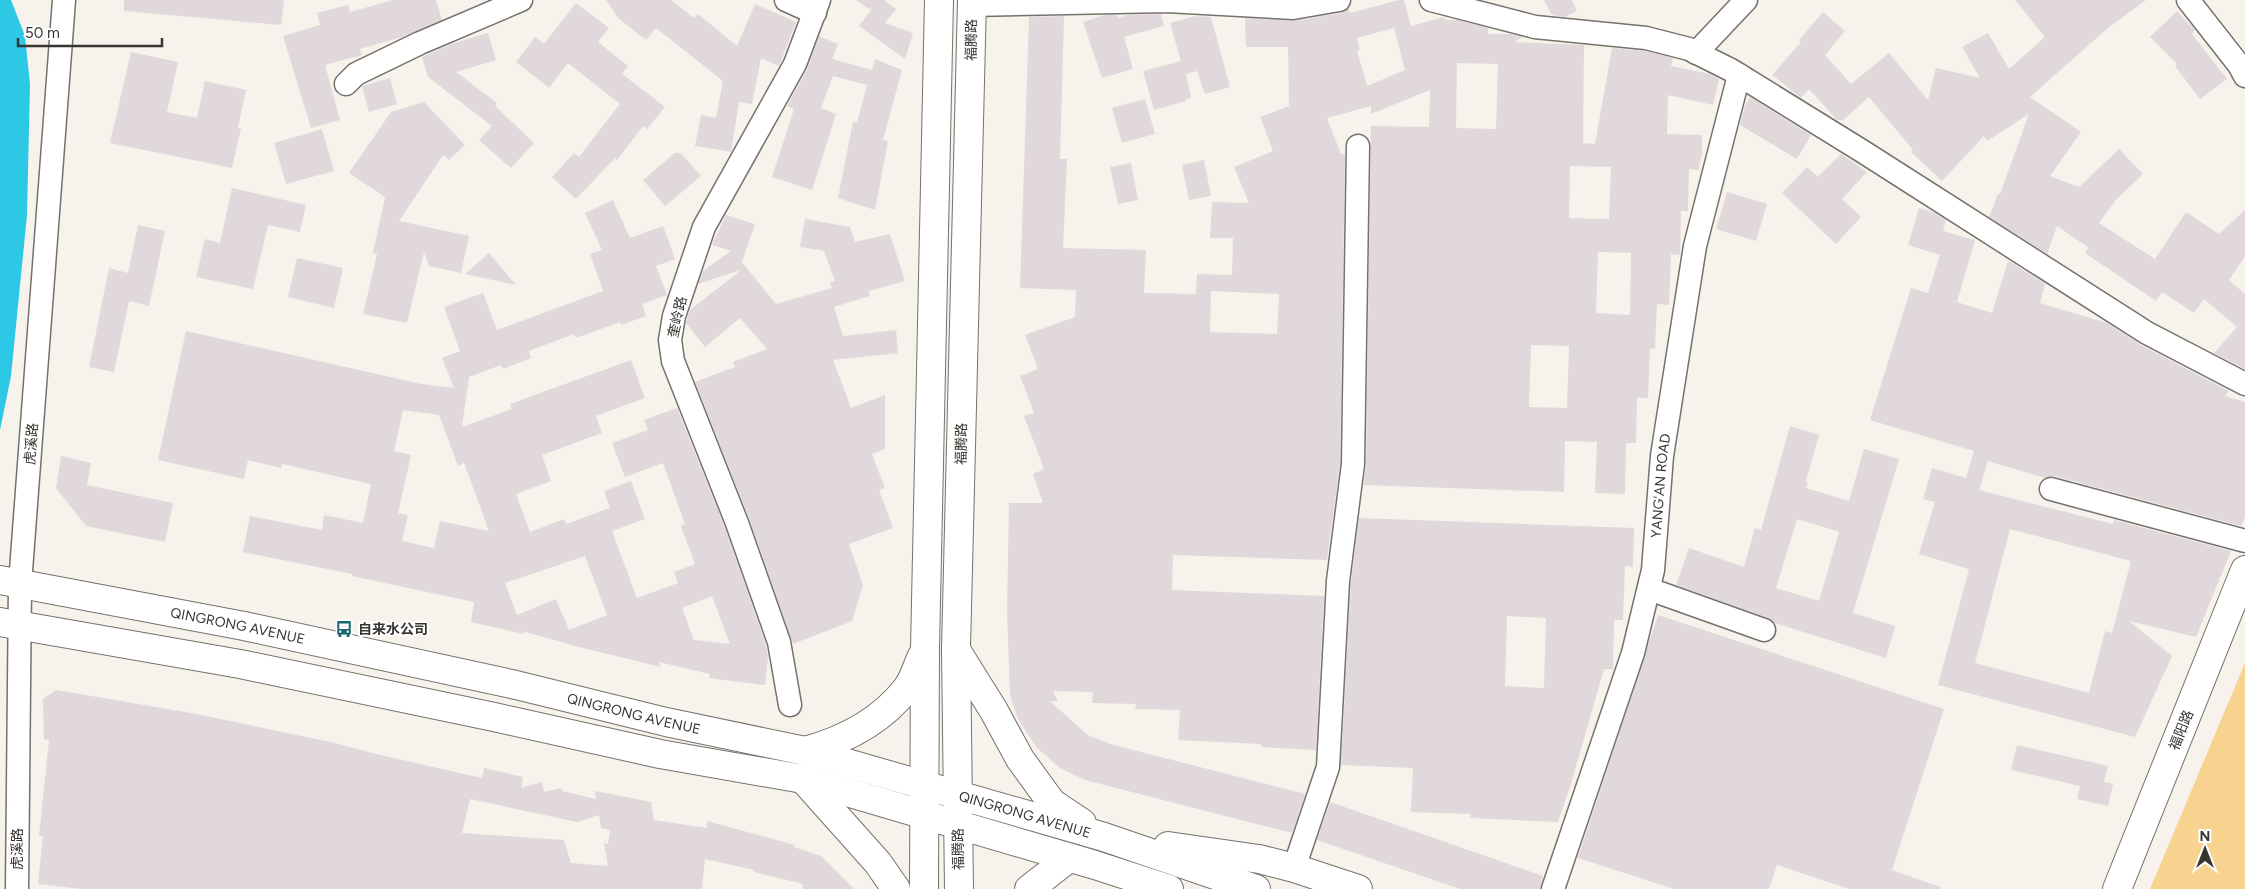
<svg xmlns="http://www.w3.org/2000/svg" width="2245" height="889" font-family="Figtree,'Noto Sans SC',sans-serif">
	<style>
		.green { fill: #f8d390 }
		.water { fill: #2dc8e5 }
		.building { fill: #e1d8db; fill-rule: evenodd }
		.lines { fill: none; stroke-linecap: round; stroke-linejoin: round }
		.minor-casing { stroke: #75726b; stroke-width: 25 }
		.tertiary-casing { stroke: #75726b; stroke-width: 30 }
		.primary-casing { stroke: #75726b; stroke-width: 30 }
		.minor { stroke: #fff; stroke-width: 22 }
		.tertiary { stroke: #fff; stroke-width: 28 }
		.primary { stroke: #fff; stroke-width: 28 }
		.labels { text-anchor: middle; stroke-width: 4; stroke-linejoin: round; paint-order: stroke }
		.street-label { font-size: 14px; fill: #373532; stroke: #fff }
		.poi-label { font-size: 14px; font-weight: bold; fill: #373532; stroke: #fff; text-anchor: start }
	</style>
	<rect width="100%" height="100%" fill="#f7f2eb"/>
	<polygon class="green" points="2245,663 2245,889 2150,889"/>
	<polygon class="water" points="0,0 11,0 25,36 30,84 27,215 11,376 0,430"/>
	<g class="building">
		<polygon points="124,0 284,0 281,25 124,11"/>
		<polygon points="393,0 436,0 442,20 402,37 360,49 362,55 325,65 340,120 311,128 283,36 320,25 317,13 348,5 350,12"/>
		<polygon points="606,0 671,0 694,18 698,14 737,46 755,4 796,22 779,66 761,58 752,104 739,102 731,152 695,146 701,115 716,118 723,81 656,28 646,40 619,19"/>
		<polygon points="856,0 884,0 896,9 885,23 913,33 905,59 859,26 871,10"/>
		<path d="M1399,0H1404L1411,26L1444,17L1445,20H1457L1488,28V34H1511L1523,37L1514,42L1584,45L1583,143L1595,144L1612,48L1644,51L1673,58L1671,66L1710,74L1719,79L1713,105L1668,95L1667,134L1702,135V154L1698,170L1689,169L1688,211H1681L1680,255L1671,254L1669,305L1657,304L1655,349L1650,348L1648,398H1637L1636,443H1626L1625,494L1595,493L1597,442L1565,441L1564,492L1364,485L1366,464L1371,126L1429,127L1430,90L1371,114V106L1327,118L1341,154H1345L1340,463L1327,560L1173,555L1172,590L1324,596L1316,750L1261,747V744L1178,740L1180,710L1135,709L1136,704L1092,703L1093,692L1053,691L1058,701H1050L1091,738V736L1110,744L1305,794L1292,833L1085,780L1060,768L1036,747L1018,719L1010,695L1007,611L1009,503H1043L1033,474L1044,469L1024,416L1034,413L1020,376L1038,369L1025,335L1075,317L1076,290L1020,288L1029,17L1064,16L1060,159H1067L1063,248L1146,250L1144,293L1196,294L1197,274L1232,275L1233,238H1210L1212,202L1249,203L1234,167L1273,151L1260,117L1289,106L1288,47H1246L1245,18L1295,21L1341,13L1349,9L1350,13ZM1394,28L1405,70L1367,86L1357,50H1360L1357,38ZM1457,63L1498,64L1496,129L1456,128ZM1570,166L1611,167L1609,219L1569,218ZM1598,252L1631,253L1630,315L1596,313ZM1211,291L1279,294L1277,334L1210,332ZM1531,345L1569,346L1567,408L1529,407Z"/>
		<polygon points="1544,0 1572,0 1577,11 1565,17 1552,15"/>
		<polygon points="2015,0 2146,0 2109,27 2030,97 2081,132 2050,176 2079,187 2119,149 2143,174 2116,200 2099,223 2155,259 2186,212 2219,234 2245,210 2245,256 2229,280 2245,294 2245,369 2214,353 2237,327 2204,299 2194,313 2162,292 2156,301 2085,253 2089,248 2057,226 2047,254 1989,217 1998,194 2000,194 2029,114 1987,141 1984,136 1942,181 1911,152 1913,150 1869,97 1843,120 1837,120 1809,89 1801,98 1772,75 1801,42 1799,40 1823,12 1845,31 1825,55 1851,84 1889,53 1928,100 1936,68 1980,78 1962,47 1988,33 2009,69 2045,37"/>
		<polygon points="576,3 609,28 598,42 628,66 622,74 665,107 647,129 643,126 617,160 615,158 576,199 552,177 574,153 579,157 620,104 568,63 549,88 516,62 535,37 544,44"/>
		<polygon points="2177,11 2195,30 2192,34 2227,79 2200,99 2175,66 2177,64 2150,37"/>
		<polygon points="1161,14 1164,26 1124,37 1133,69 1102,78 1083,22 1105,15 1117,15 1118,18 1127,15"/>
		<polygon points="1196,16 1211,17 1230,87 1205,94 1197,71 1186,74 1191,98 1186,99 1186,101 1154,110 1143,71 1181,61 1170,23"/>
		<polygon points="488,33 496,60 456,72 497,103 495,106 534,143 511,168 479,140 492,126 428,77 422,57 451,44"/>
		<polygon points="819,36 838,44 832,59 872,70 875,59 902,70 883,140 888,141 875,210 838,198 853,122 857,123 867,85 833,76 821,108 836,114 812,190 772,177 794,109 787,106 807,70"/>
		<polygon points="131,52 178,62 167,112 197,118 205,81 246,90 238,128 241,128 232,168 110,143"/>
		<polygon points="390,78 397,104 369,112 362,86"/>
		<polygon points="1750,97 1811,135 1797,159 1740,125 1745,106"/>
		<polygon points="1145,99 1155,134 1122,143 1112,108"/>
		<polygon points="424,102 465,145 449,160 443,155 399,221 469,236 461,273 429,266 424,252 407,323 363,314 377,254 373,253 385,197 349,173 391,112"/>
		<polygon points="322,129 334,171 286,184 274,143"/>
		<polygon points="675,153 681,153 701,176 665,206 643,180"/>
		<polygon points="1841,154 1867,172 1842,199 1861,217 1836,244 1782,193 1807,167 1818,177"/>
		<polygon points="1204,160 1211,196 1189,200 1182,165"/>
		<polygon points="1131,163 1138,200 1118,204 1110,167"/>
		<polygon points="232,188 306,205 300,232 268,225 253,289 196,277 205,239 220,243"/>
		<polygon points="1727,192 1767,204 1756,241 1716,229"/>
		<path d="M613,200L630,238L663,226L675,259L656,266L667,295L642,304L646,316L621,325L620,322L576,338L574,334L529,351L531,358L503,369L501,365L469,377L462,427L512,409L510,404L631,360L645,398L596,416L602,433L542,455L551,481L516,494L530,532L564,519L566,524L610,508L604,491L631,481L645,519L612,531L637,598L678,583L674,572L695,564L681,526L685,524L663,463L625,477L612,443L648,430L644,420L677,408L725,528L766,645L768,657L765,685L709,678L710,674L659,662L661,667L579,647L522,631L524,634L471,622L474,602L352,576V574L243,552L250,516L322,530L324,515L363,523L371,484L282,464L281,468L248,460L244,479L158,460L186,331L421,384L454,388L442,358L460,351L444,307L483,293L497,330L603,291L590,254L602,250L585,213ZM403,410L439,415L458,466L464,463L489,531L440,521L434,548L402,541L408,515L398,513L411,455L394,451ZM585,556L607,615L569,630L556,599L517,615L505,583ZM712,596L730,644L694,640L682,608Z"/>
		<path d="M1919,208L1935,213L1946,220L1943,231L1975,240L1957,302L1992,313L2008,261L2011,262L2045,284L2040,303L2107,323L2141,345L2229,391L2225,396L2245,402V517L2241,526L2054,476L2045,478L1988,461L1979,490L2113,524L2114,520L2231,551L2196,637L2129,621L2172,656L2135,737L1938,685L1969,569L1919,554L1935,502L1923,499L1932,468L1966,478L1974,451L1870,420L1911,288L1928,293L1940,255L1908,245ZM2010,529L2131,561L2112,633L2105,631L2089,693L1975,663Z"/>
		<polygon points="726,215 755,224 742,262 776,304 832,288 830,282 835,281 824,251 800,247 805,219 850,227 855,242 890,234 905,281 869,291 870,296 834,307 843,336 896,330 898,353 833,360 851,408 885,395 885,449 872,454 885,488 879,490 893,528 849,544 863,585 852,621 793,644 749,518 695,382 735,367 733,362 767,349 740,318 705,347 686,323 690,310 741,270 698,284 703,271 731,251 712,245"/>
		<polygon points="138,225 165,231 149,306 129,301 114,372 89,367 109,268 128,273"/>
		<polygon points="489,253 516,285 465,274"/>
		<polygon points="297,258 343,268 334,308 288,297"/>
		<path d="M1790,426L1819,435L1806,481L1808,482L1806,488L1849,501L1864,449L1899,459L1853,613L1895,626L1886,658L1775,623L1768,618L1676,585L1689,548L1744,567L1755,528L1761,530ZM1797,519L1839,532L1819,601L1776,588Z"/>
		<polygon points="61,456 91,463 87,485 173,503 165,542 86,526 56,488"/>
		<path d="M1359,518L1634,528L1633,567L1625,566L1623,620H1614L1613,669H1604L1571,784L1558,822L1470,818L1471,814L1411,812L1413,768L1341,765L1351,582ZM1507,616L1546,618L1544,688L1505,686Z"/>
		<polygon points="1658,615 1944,709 1892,870 1940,887 1940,889 1849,889 1777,865 1769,889 1674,889 1578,858"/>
		<path d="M56,690L197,714L335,743L376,754L482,778L484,768L523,777L521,788L542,782L544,792L561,788L562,791L596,799L595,791L651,802L654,820L707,828V821L795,845L794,847L821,856L854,889H803V884L754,872V870L705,859L702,889H82L38,884L43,836H39L49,740L44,739L43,699ZM470,799L577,822L599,815L601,828L610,830L608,844L604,843L608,866L571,863L564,840L462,833Z"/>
		<polygon points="2017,745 2108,766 2104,782 2113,784 2108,806 2077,799 2080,786 2011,770"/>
		<polygon points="1330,802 1543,876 1540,889 1460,889 1317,840"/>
	</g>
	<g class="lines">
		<g class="minor-casing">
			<g id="minor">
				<polyline points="786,0 815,13"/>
				<polyline points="1431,0 1535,27 1646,38 1689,49 1731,70 1862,151 2147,333 2245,384"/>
				<polyline points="2188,0 2239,65 2245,76"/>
				<polyline points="972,5 1167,1 1293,8 1339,0"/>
				<polyline points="1696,53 1746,0"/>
				<polyline points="346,84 356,74 420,43 521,0"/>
				<polyline points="2051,489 2245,541"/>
				<polyline points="1649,589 1764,630"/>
				<polyline points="790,705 779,642 737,523 673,361 670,340 674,316 704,227 795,64 819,0"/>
				<polyline points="1294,868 1328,767 1338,581 1353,464 1358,146"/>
				<polyline points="17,889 20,584 64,0"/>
				<path id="s1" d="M1553,889L1633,653L1653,570L1662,456L1695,246L1739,75"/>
			</g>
		</g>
		<g class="tertiary-casing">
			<polyline id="tertiary" points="2117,889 2245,570"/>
		</g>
		<g class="primary-casing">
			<g id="primary">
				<path id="s2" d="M0,580L244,626L516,685L666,722L805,751L1104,837L1256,889"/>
				<polyline points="0,622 240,664 494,717 660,754 803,779 1095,865 1169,889"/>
				<polyline points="956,650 994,711 1020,759 1052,803 1082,823"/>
				<path d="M805,751C845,740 881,722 907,688C914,679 917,666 922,656"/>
				<polyline points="803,779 878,863 896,889"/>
				<polyline points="1168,846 1259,859 1294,868 1358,889"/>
				<polyline points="924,889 925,648 939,0"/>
				<polyline points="959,889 956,649 972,0"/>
				<polyline points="1029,889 1069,858"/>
			</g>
		</g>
		<use href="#minor" class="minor"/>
		<use href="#tertiary" class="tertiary"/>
		<use href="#primary" class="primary"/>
	</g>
	<defs>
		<g id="bus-bare" transform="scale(1.35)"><path d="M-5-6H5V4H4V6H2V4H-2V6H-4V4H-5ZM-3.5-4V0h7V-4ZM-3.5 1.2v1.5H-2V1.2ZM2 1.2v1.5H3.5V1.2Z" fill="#1b6571" stroke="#fff" stroke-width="2.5" paint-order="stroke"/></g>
	</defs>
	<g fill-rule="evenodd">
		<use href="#bus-bare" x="344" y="629"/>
	</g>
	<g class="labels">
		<g class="street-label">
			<text transform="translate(971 40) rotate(-89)" y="5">福腾路</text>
			<text transform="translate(677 317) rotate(-77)" y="5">奎岭路</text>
			<text transform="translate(31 444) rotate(-86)" y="5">虎溪路</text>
			<text transform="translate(961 444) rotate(-89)" y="5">福腾路</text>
			<text dy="5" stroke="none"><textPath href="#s1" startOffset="419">YANG'AN ROAD</textPath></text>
			<text dy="5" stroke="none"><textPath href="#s2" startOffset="242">QINGRONG AVENUE</textPath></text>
			<text dy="5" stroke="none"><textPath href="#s2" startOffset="648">QINGRONG AVENUE</textPath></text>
			<text transform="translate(2181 730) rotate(-68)" y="5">福阳路</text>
			<text dy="5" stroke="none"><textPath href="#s2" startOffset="1052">QINGRONG AVENUE</textPath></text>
			<text transform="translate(17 849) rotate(-90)" y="5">虎溪路</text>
			<text transform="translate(958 849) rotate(-91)" y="5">福腾路</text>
		</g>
		<g class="poi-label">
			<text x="358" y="634">自来水公司</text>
		</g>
	</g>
	<g transform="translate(2205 849)" stroke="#ffffff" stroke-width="4" paint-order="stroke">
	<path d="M0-4L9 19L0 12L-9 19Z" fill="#373532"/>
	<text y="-8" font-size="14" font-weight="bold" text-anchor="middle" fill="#373532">N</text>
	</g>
	<path d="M18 38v8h144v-8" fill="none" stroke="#373532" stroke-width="2.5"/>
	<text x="25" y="38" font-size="15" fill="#373532" stroke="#ffffff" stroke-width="4" paint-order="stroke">50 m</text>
</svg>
